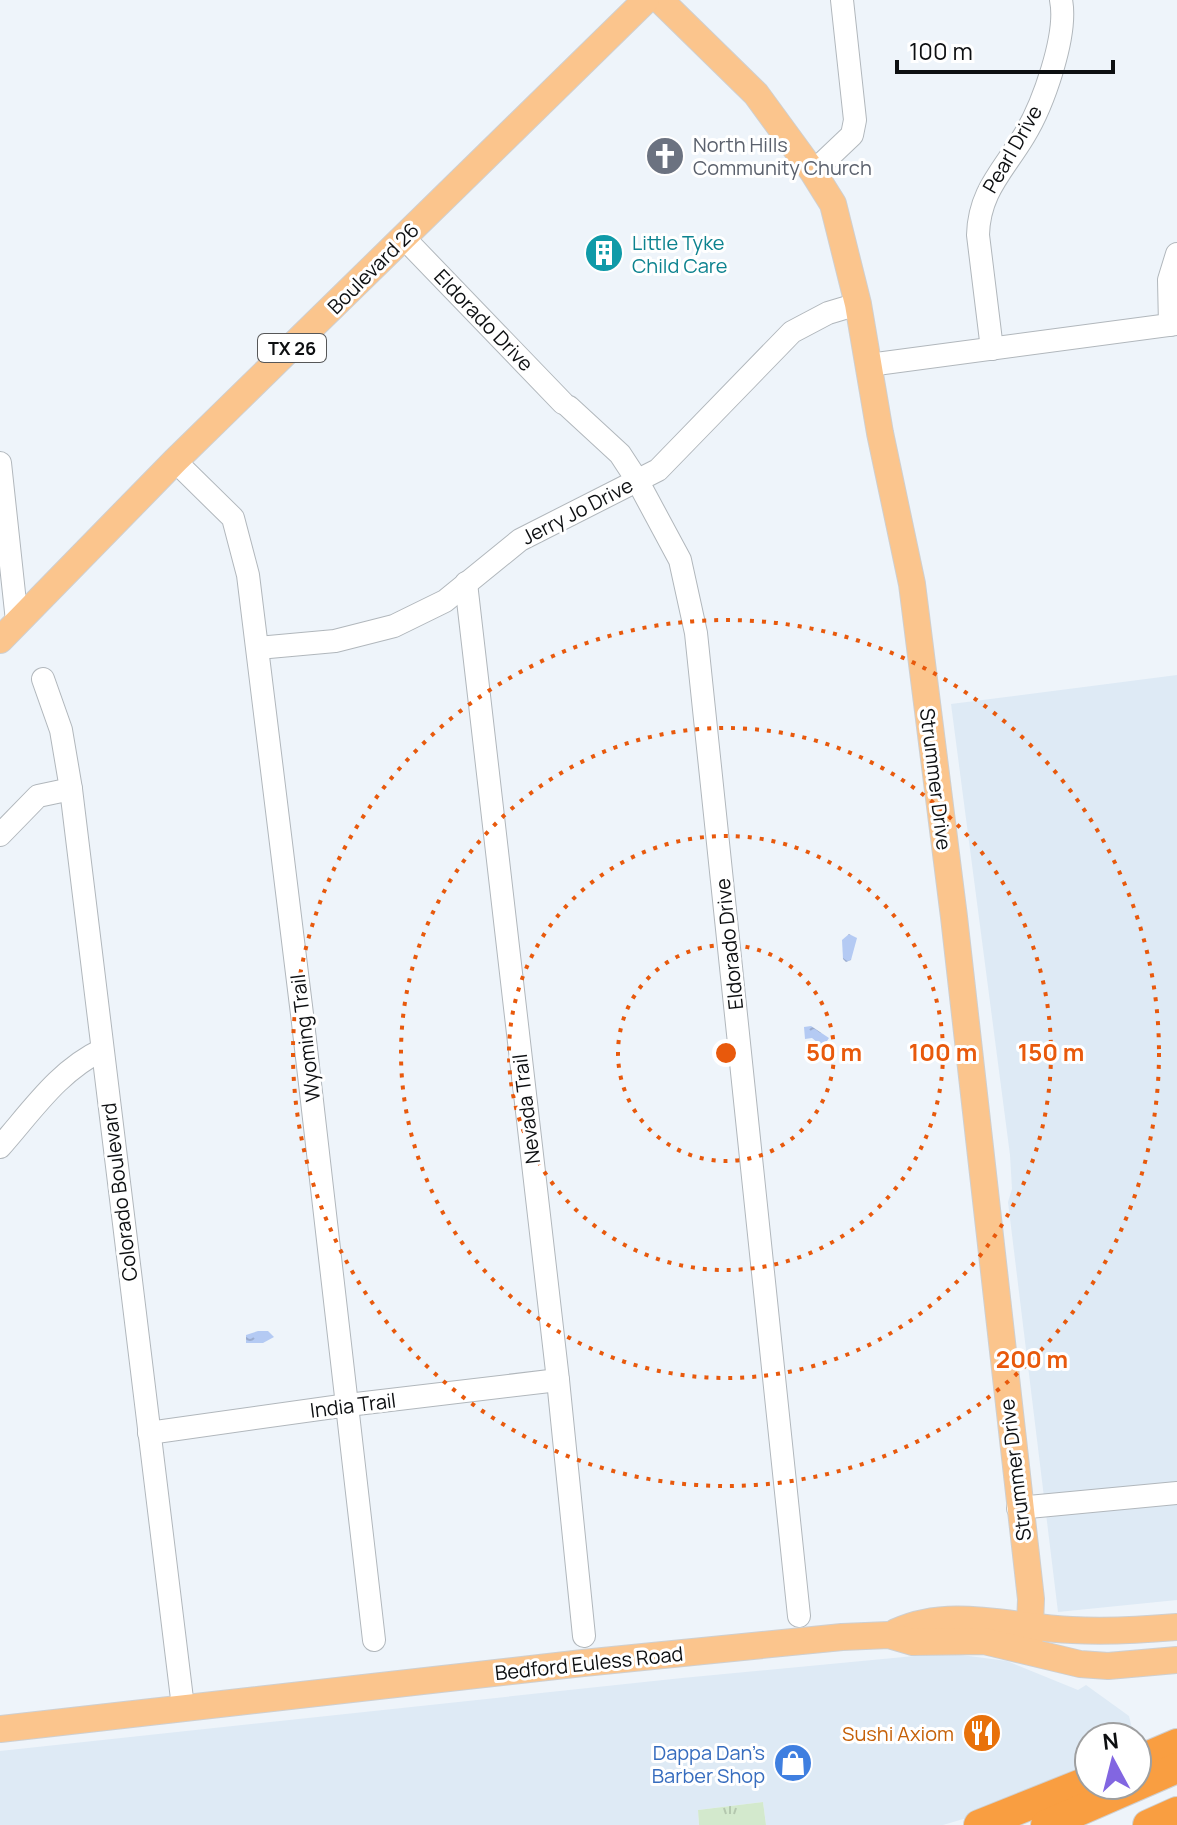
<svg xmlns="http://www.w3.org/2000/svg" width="1177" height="1825" viewBox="0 0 1177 1825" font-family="Manrope,sans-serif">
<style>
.built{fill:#deeaf5}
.grass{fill:url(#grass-tufts)}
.water{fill:url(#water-ripples)}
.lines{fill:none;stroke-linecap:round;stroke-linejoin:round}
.minor-casing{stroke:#b1b7bc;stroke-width:24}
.major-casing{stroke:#cfcfcf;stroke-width:28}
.highway-casing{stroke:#cfcfcf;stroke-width:32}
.minor{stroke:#fff;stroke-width:22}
.major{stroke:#fbc58d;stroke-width:26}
.highway{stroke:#f99e41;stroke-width:30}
.ring{fill:none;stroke:#e8590c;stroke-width:4;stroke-dasharray:4 8}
.labels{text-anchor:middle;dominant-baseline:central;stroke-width:6;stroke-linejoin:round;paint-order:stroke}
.shield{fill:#fff;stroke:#565758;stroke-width:2}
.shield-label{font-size:18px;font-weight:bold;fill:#0d0f11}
.worship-label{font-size:20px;fill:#5b616d;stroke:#fff;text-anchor:start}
.street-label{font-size:20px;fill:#0d0f11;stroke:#fff}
.culture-label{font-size:20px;fill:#0d838f;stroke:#fff;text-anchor:start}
.food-label{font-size:20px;fill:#c56008;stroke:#fff;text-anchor:end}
.shop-label{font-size:20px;fill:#366cbe;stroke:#fff;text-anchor:end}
.centre{fill:#e8590c;stroke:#fff;stroke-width:4}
.ring-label{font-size:24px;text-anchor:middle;font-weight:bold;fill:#e8590c;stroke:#fff;stroke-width:6;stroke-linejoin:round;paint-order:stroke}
</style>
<defs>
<pattern id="grass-tufts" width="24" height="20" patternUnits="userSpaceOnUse" patternTransform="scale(2)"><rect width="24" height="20" fill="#d3e9cd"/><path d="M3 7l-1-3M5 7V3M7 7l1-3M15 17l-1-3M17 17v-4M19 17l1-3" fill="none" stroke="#b4c7af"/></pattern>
<pattern id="water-ripples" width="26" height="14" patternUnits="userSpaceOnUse" patternTransform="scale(2)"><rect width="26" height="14" fill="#b4caf3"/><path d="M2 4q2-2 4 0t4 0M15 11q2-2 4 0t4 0" fill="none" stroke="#9aaccf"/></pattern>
</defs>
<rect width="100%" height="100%" fill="#eef4fa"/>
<g class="built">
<path d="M1177,675V1600L1058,1612L1008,1202L1012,1189L1010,1155L951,704Z"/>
<path d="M946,1653L1007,1661L1078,1690L1086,1685L1129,1716L1134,1737H1089V1766L970,1817L943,1825H766L763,1802L698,1810L699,1825H0V1751L682,1678Z"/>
</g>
<path class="grass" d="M763,1802L766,1825H699L698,1810Z"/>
<g class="water">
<path d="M849,934L857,938L851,960L846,962L843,959L842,940Z"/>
<path d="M811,1026L829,1038L823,1047L812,1038L805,1039L804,1027Z"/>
<path d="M258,1331H268L274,1337L263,1343H246V1335Z"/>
</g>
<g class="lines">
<g class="minor-casing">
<g id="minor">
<path d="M813,172L852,135L855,120L842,0"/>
<path d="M404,238L563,403"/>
<path d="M1170,325L1169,280L1177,254"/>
<path d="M992,349L978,235C979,192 1003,171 1024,136C1043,105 1068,35 1061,0"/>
<path d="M869,365L1177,324"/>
<path d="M569,407L620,454L637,480L680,560L696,633L799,1616"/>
<path d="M175,461L233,518L248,575L302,1014L374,1640"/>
<path d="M0,463L17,621"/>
<path d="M466,583L558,1380L584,1636"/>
<path d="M258,648L335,641L394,626L445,601L520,540L658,470L792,332L828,313L858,304"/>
<path d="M43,679L61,730L71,789L183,1707"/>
<path d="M0,835L38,796L71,789"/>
<path d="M0,1147C31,1112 59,1070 102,1050"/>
<path d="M149,1433L348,1405L558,1380"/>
<path d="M1018,1508L1177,1493"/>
</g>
</g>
<g class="major-casing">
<g id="major">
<path d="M660,0L756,94L813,172L833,204L858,304L880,433L912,584L954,917L1031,1599L1029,1651"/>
<path d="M0,640L175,461L646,0"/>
<path d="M896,1632C951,1606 1014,1628 1072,1630C1108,1632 1142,1630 1177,1627"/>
<path d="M0,1729L583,1663L842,1637L889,1635L913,1642L984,1641L1080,1664L1108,1666L1177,1660"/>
</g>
</g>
<g class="highway-casing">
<g id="highway">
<path d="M1137,1761L1177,1744"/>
<path d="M979,1825L1089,1781"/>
<path d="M1046,1825L1177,1768"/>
<path d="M1148,1825L1177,1812"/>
</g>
</g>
<use href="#minor" class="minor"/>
<use href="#major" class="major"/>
<use href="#highway" class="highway"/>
</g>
<g class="ring">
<circle cx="726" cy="1053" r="108"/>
<circle cx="726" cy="1053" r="217"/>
<circle cx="726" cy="1053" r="325"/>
<circle cx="726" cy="1053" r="433"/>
</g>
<defs>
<g id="church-disc" transform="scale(2)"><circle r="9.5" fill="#6b7280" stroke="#fff"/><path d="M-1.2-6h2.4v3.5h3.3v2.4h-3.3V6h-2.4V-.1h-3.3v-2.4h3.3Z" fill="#fff"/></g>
<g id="building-disc" transform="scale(2)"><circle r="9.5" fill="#0f9aa8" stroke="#fff"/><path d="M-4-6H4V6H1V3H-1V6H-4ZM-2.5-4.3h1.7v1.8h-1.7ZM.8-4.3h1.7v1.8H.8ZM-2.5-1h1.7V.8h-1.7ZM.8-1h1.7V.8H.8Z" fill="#fff"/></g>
<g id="restaurant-disc" transform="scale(2)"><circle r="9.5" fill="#e8710a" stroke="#fff"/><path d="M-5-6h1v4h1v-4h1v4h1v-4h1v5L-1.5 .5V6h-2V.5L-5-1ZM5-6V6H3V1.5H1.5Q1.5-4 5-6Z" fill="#fff"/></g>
<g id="shop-disc" transform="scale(2)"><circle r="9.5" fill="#3f7fe0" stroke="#fff"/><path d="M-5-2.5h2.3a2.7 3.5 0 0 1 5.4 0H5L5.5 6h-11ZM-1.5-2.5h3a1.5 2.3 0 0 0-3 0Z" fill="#fff"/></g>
</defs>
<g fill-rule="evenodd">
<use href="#church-disc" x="665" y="156"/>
<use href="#building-disc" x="604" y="253"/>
<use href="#restaurant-disc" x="982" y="1733"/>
<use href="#shop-disc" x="793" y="1763"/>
</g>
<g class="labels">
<rect class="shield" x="258" y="334" width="68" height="28" rx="6"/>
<g class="shield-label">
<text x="292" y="348">TX 26</text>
</g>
<g class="worship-label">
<text x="693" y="144">North Hills<tspan x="693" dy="23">Community Church</tspan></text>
</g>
<g class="street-label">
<text transform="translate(1012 149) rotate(-60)">Pearl Drive</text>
<text transform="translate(373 268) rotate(-45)">Boulevard 26</text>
<text transform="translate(484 320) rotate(46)">Eldorado Drive</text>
<text transform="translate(577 511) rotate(-27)">Jerry Jo Drive</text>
<text transform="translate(936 779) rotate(83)">Strummer Drive</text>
<text transform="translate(729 944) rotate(-96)">Eldorado Drive</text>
<text transform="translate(305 1038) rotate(-97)">Wyoming Trail</text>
<text transform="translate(526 1109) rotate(-97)">Nevada Trail</text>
<text transform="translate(119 1192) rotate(-97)">Colorado Boulevard</text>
<text transform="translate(353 1405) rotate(-7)">India Trail</text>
<text transform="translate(1015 1470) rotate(-97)">Strummer Drive</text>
<text transform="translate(589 1663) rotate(-6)">Bedford Euless Road</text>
</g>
<g class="culture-label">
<text x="632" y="242">Little Tyke<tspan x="632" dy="23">Child Care</tspan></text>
</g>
<g class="food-label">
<text x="954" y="1733">Sushi Axiom</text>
</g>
<g class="shop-label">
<text x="765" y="1752">Dappa Dan’s<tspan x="765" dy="23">Barber Shop</tspan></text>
</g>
</g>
<circle cx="726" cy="1053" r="12" class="centre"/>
<g class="ring-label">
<text x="834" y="1061">50 m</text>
<text x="943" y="1061">100 m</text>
<text x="1051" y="1061">150 m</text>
<text x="1032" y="1368">200 m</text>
</g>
<g transform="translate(1113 1761) rotate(353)"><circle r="38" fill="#ffffff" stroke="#9e9fa0" stroke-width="2"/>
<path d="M0-6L14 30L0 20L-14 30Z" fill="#8266e1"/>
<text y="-12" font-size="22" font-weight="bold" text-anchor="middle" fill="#0d0f11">N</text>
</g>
<path d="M897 60v12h216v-12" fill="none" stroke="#0d0f11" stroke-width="4"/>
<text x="909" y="60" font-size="24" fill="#0d0f11" stroke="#ffffff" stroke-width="6" paint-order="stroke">100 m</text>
</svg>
